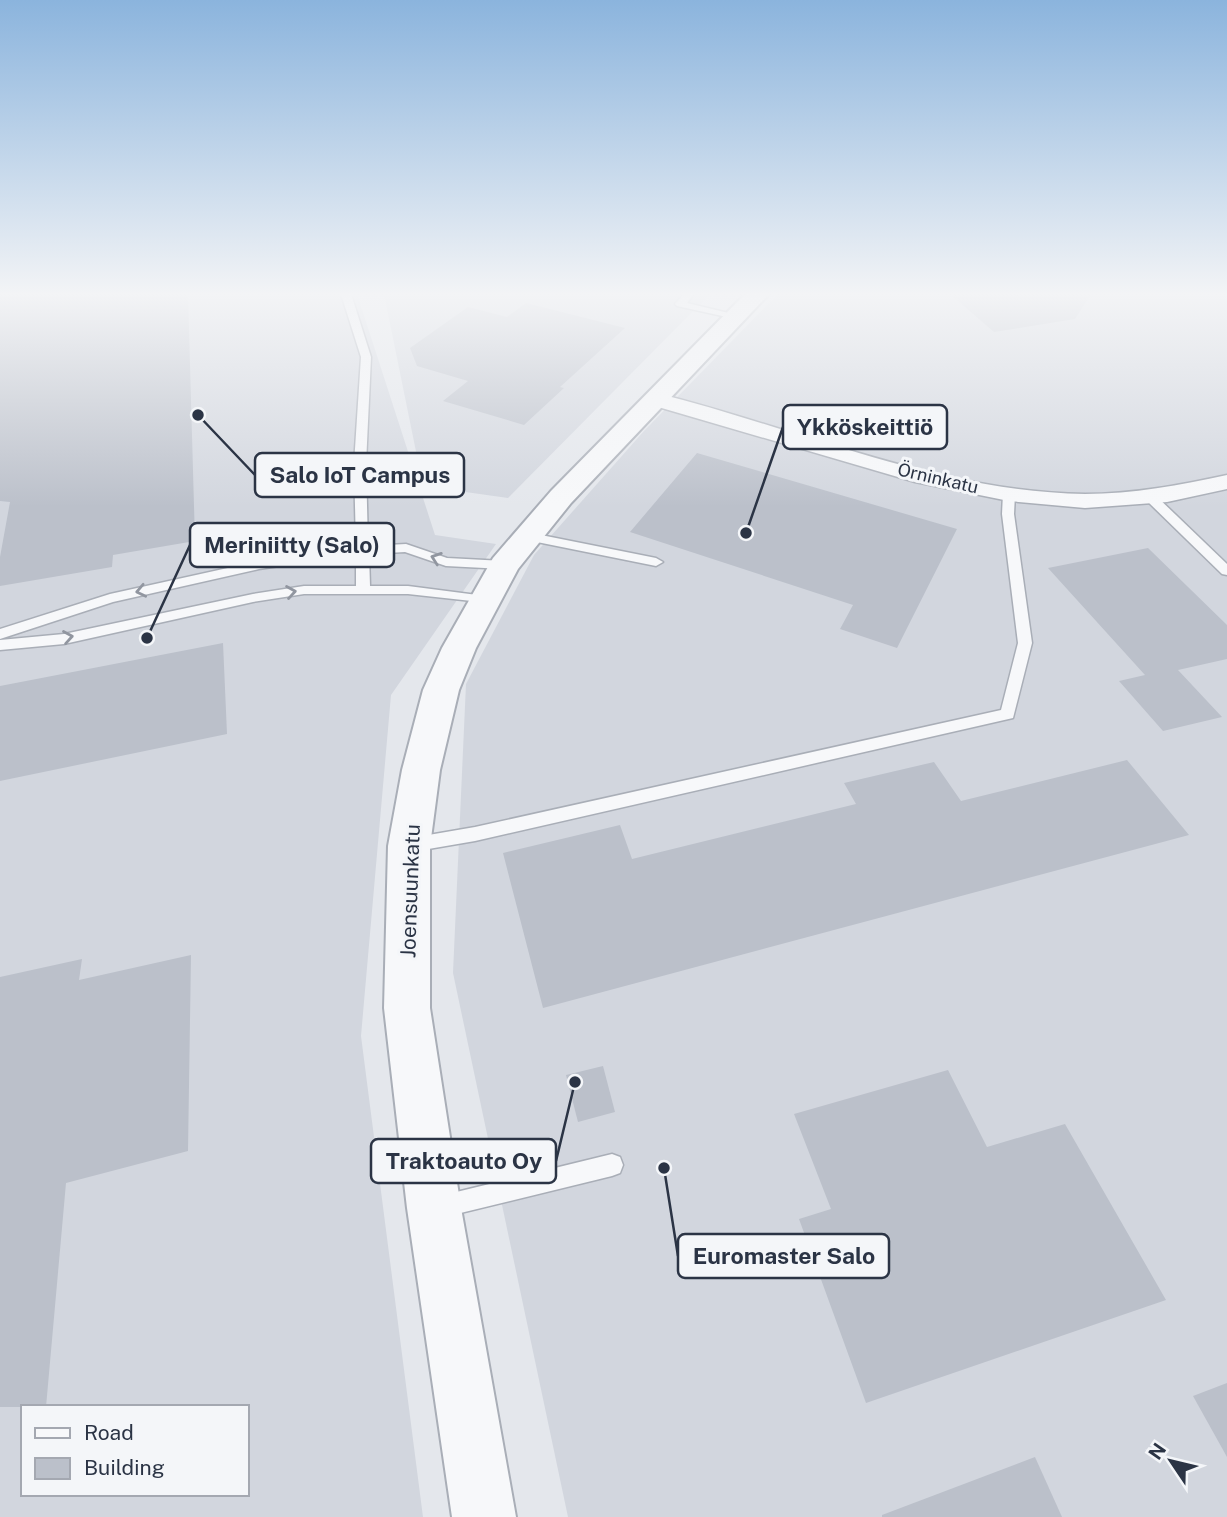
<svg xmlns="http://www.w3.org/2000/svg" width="1227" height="1517" viewBox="0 0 1227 1517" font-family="'Public Sans',sans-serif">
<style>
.built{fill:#d2d6de;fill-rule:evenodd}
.building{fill:#bbc0ca}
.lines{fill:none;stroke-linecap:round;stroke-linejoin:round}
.service-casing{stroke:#a9aeb7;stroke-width:3}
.minor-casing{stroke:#a9aeb7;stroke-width:3}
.tertiary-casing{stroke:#a9aeb7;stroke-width:4}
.service{fill:#f7f8fa;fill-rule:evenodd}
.minor{fill:#f7f8fa;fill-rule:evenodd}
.tertiary{fill:#f7f8fa;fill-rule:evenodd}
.oneway{stroke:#9196a0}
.labels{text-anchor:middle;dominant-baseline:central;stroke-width:6;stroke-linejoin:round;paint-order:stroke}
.far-street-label{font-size:18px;fill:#2b3445;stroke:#f4f6f9}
.street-label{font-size:21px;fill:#2b3445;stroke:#f4f6f9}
.leader{fill:none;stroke:#2b3445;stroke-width:2.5}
.callout-dot{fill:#2b3445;stroke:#f4f6f9;stroke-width:2.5}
.callout{fill:#f4f6f9;stroke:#2b3445;stroke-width:2.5}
.callout-label{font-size:23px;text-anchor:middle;font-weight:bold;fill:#2b3445}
</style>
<rect width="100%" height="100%" fill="#e4e7ec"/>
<g class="built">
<path d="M0,294H357L435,535L496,544L391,695L361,1036L423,1517H0ZM23,1407H247V1494H23Z"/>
<path d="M384,294H710L508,498L423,486Z"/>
<path d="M778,294H1227V1517H568L453,973L466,684L534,555L644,431Z"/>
</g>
<g class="building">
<path d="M0,294H188L195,541L113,555L112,567L0,586V557L10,502L0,501Z"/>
<path d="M950,294H1091L1075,319L994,332Z"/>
<path d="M526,303L625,328L560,387L564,388L524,425L443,401L468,381L417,366L410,348L468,307L507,317Z"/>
<path d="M697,453L957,529L897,648L840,629L853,605L630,532Z"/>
<path d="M1148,548L1227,625V659L1178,670L1222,717L1163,731L1119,681L1145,675L1048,568Z"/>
<path d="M223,643L227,734L0,781V686Z"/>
<path d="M1127,760L1189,835L543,1008L503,853L620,825L632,859L856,804L844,783L934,762L961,801Z"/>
<path d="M191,955L188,1151L66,1183L46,1407H0V977L82,959L79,980Z"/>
<path d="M603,1066L615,1112L578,1122L566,1075Z"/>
<path d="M948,1070L987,1147L1065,1124L1166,1300L866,1403L799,1219L831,1209L794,1114Z"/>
<path d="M1227,1383V1457L1193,1396Z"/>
<path d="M1035,1457L1062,1517H882V1515Z"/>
</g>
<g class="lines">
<g class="service-casing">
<g id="service">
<path d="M341,294H351L371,357L366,464L368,546L406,544L447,558L504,561L511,565L504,569L446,566L405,552L369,554L370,586H408L485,596L490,597L492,600L490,603L408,594H304L253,602L64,644L0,650V640L64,634L253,594L304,586H356V555L259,569L113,602L0,639V629L110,594L259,561L356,547L354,464L361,357Z"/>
<path d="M684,294H694L687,303L741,316L736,319L677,306L675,304Z"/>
<path d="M1009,490L1015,494L1014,514L1032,643L1013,718L475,841L411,852L405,850L403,845L405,840L411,838L475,827L1001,710L1018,643L1002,514L1003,494Z"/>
<path d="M1149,492L1153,493L1227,564V575L1222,574L1145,499L1143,496Z"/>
<path d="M526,532L656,558L663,562L656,566L522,539V533Z"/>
<path d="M612,1154L620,1157L623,1165L620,1173L612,1176L440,1218L432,1215L429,1207L432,1199L440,1196Z"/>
</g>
</g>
<g class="minor-casing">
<path id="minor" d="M656,393C797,428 938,492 1085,494C1133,494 1180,485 1227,475V489L1167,502L1085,508L1009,501L915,482L648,404L645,399L648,394Z"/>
</g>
<g class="tertiary-casing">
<path id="tertiary" d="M745,294H769L571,503L518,569L476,648L459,690L440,770L430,846V1008L461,1208L516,1517H452L407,1208L384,1008L388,846L402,770L423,690L442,648L493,558L551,491Z"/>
</g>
<use href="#service" class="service"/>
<use href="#minor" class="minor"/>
<use href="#tertiary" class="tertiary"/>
</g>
<defs><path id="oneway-chevron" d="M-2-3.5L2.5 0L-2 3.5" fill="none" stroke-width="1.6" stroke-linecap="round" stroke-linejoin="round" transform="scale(1.75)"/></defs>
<g class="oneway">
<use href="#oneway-chevron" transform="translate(436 558) rotate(-161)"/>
<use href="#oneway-chevron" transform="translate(141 591) rotate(168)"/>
<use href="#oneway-chevron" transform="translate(291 592) rotate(-9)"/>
<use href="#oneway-chevron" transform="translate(68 637) rotate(-10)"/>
</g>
<linearGradient id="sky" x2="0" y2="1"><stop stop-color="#8bb4dd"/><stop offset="0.58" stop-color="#f3f4f6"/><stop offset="1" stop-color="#f3f4f6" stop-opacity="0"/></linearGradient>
<rect width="1227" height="507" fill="url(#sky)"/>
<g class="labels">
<g class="far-street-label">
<text transform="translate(938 478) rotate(13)">Örninkatu</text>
</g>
<g class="street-label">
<text transform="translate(410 891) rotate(-88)">Joensuunkatu</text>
</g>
</g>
<path class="leader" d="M746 533L783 427M198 415L255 475M147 638L190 545M575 1082L556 1161M664 1168L678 1256"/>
<g class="callout-dot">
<circle cx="746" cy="533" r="7"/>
<circle cx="198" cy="415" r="7"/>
<circle cx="147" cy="638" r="7"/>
<circle cx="575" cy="1082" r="7"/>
<circle cx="664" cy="1168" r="7"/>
</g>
<g class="callout">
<rect x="783" y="405" width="164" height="44" rx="7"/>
<rect x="255" y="453" width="209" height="44" rx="7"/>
<rect x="190" y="523" width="204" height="44" rx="7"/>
<rect x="371" y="1139" width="185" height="44" rx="7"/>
<rect x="678" y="1234" width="211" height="44" rx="7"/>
</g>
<g class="callout-label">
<text x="865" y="435">Ykköskeittiö</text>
<text x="360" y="483">Salo IoT Campus</text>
<text x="292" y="553">Meriniitty (Salo)</text>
<text x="464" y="1169">Traktoauto Oy</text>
<text x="784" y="1264">Euromaster Salo</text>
</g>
<rect x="21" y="1405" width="228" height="91" fill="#f4f6f9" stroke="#a4a8b1" stroke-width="2"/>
<rect x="35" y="1428" width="35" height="10" fill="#f7f8fa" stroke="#a4a8b1" stroke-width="2"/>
<text x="84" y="1440" font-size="21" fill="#2b3445">Road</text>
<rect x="35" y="1458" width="35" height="21" fill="#bbc0ca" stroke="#a4a8b1" stroke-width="2"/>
<text x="84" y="1475" font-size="21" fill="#2b3445">Building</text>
<g transform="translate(1171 1461) rotate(305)" stroke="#f4f6f9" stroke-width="5" paint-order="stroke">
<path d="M0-5L12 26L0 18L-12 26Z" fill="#2b3445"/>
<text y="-10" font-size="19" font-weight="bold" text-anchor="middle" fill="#2b3445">N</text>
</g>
</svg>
